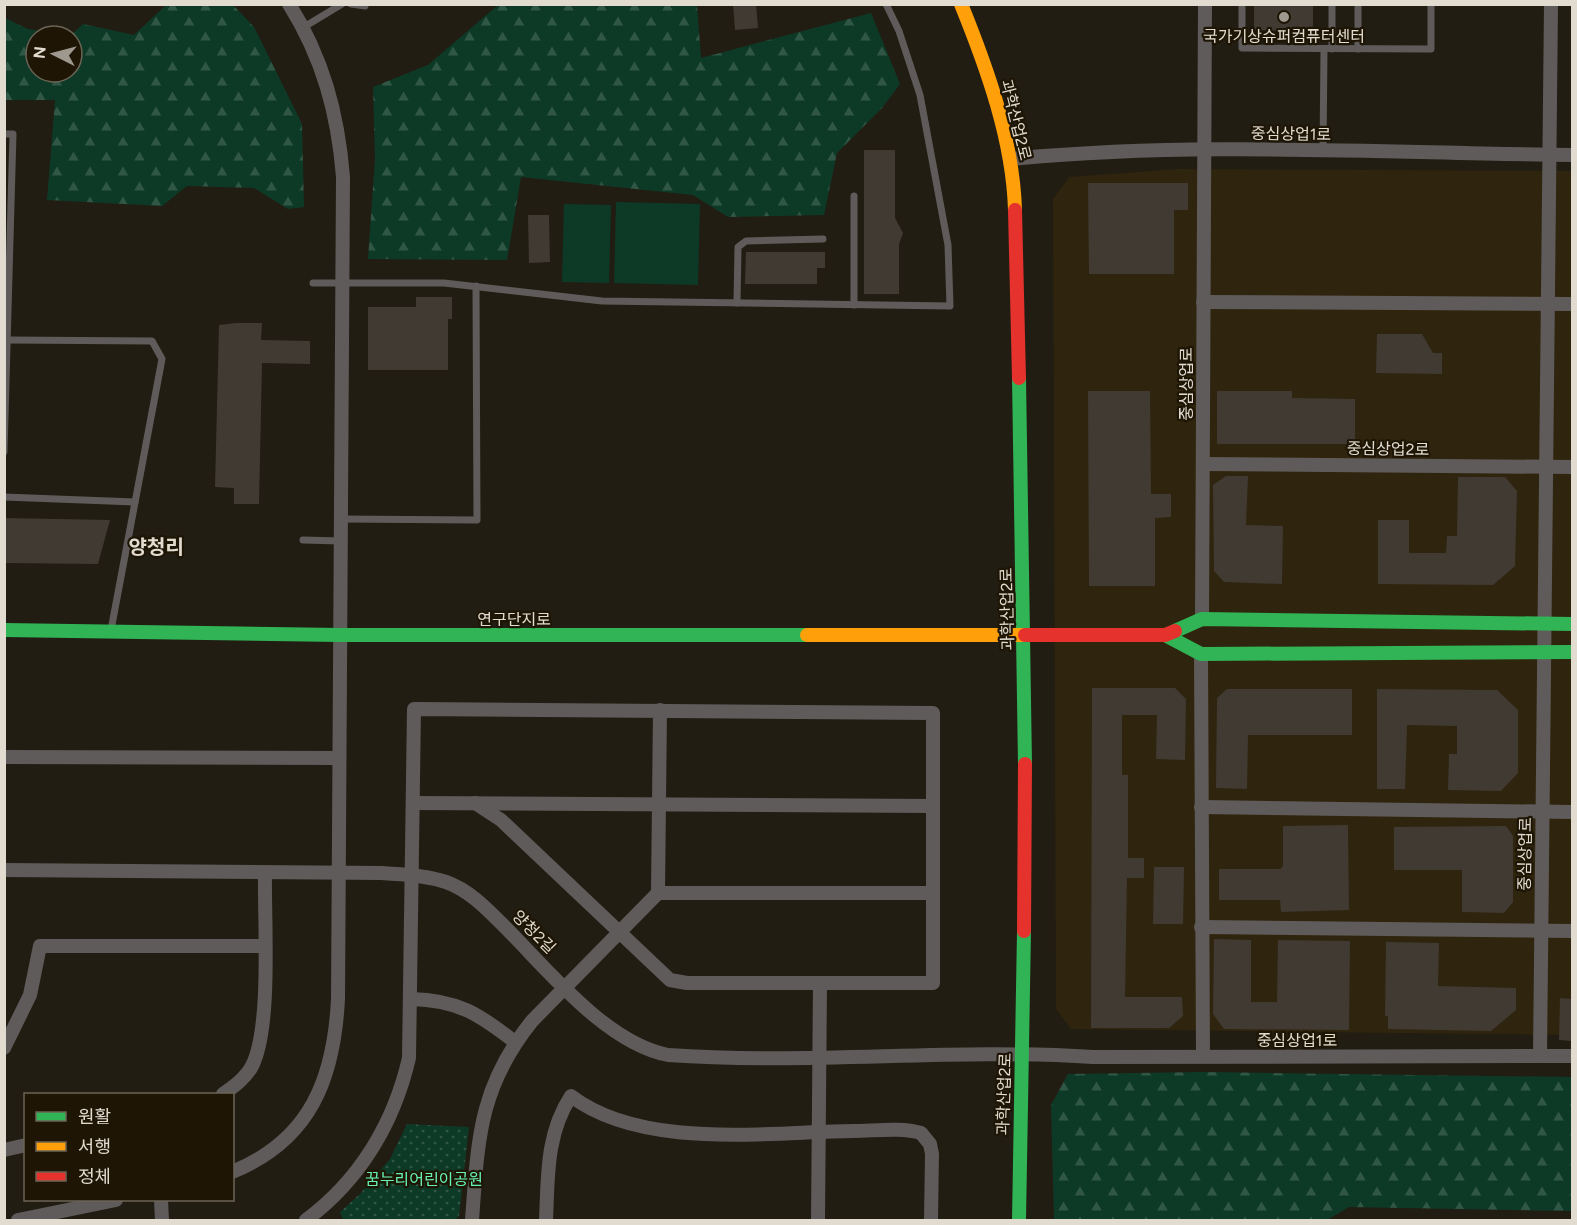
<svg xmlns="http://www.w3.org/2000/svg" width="1577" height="1225" viewBox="0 0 1577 1225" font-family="Figtree,'Noto Sans KR',sans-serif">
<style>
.built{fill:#2f240d}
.green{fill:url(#green-dots)}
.forest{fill:url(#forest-firs);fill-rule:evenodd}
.pitch{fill:#0d3a27}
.building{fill:#403a33}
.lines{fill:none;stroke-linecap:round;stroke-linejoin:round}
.lane{stroke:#5f5b5a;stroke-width:7}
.street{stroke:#5f5b5a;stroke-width:14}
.fast{stroke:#30b455;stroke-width:14}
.slow{stroke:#ff9f0a;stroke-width:14}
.jam{stroke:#e5322d;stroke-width:14}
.poi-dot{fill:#9e988e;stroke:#1e1505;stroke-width:2}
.labels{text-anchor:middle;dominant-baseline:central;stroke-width:4.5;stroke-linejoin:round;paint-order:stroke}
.poi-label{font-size:16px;fill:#e1dbd0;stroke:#1e1505}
.street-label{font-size:16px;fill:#e1dbd0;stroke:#1e1505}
.park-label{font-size:16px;fill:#66f2b5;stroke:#1e1505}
.quarter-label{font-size:20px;font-weight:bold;fill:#e1dbd0;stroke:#1e1505}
</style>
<defs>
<pattern id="green-dots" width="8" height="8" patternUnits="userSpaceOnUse" patternTransform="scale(1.5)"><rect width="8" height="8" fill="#0d3a27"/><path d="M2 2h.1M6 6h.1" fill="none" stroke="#305645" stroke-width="1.8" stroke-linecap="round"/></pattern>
<pattern id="forest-firs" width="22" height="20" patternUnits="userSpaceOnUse" patternTransform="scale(1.5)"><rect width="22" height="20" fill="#0d3a27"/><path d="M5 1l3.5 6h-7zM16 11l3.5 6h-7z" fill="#305645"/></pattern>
</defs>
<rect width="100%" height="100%" fill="#211d13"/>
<path class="built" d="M1178,169L1572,171V1035L1071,1029L1056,1009L1053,199L1069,177Z"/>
<path class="green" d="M407,1124L469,1127L459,1216L455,1220H343L340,1212L360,1194L390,1159Z"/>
<g class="forest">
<path d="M166,5H233L254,27L302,124L304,207L288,209L254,188L187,186L162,206L47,200L55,100H5V18L28,29L70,36L83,24L134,35ZM36,36H72V72H36Z"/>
<path d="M498,5H697L701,58L871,13L900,84L882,108L837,153L824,215L728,217L693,195L521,177L507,260L368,259L375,159L373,87L428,65Z"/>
<path d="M1204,1072L1572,1077V1211L1349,1207L1327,1220H1054L1051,1105L1068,1074Z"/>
</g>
<g class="pitch">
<path d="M616,202L700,204L698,285L614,283Z"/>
<path d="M564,204L611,205L609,283L562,282Z"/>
</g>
<g class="building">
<path d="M733,4H756L758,28L735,30Z"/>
<path d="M1254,4H1313V32L1254,30Z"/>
<path d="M864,150H895V218L903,233L899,244V294H864Z"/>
<path d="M1088,183H1188V210H1174V274H1089Z"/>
<path d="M528,215H549L550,262L529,263Z"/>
<path d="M746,252H825V268H817V284H745Z"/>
<path d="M416,297H452V319H448V370H368V307H416Z"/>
<path d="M236,323H262L261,340L310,341V364L262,363L259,504H234V488L215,487L219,325Z"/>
<path d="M1377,334H1422L1433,353H1442V374L1376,373Z"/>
<path d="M1088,391H1150L1151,494H1171V517L1155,518V586H1089Z"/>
<path d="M1217,391H1292V398L1355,399V444H1217Z"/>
<path d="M1226,476H1248L1246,525L1283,526L1282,584L1224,582L1214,571L1213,485Z"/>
<path d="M1458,477H1505L1517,491L1515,566L1493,585L1378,584V520H1409V553H1446L1447,536H1457Z"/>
<path d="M4,518L110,520L98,564L4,563Z"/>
<path d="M1092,688H1175L1186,699L1185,760L1156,759L1157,715H1122V775H1128V858H1144V878H1127L1125,997H1182L1183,1016L1169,1028H1091Z"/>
<path d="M1227,689H1352V735H1248L1247,789L1216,788L1217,698Z"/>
<path d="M1377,689L1497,690L1518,710V773L1501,791L1448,790L1449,754H1457V726L1407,725L1405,789H1377Z"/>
<path d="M1348,825L1349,910L1281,912L1280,900H1219V869H1280L1283,866V826Z"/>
<path d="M1506,826L1513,836V902L1504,913L1462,912V870H1394V827Z"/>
<path d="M1154,867H1184L1183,924H1153Z"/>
<path d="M1214,939L1251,940V1002H1277L1278,940L1350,941L1349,1030L1224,1029L1213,1014Z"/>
<path d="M1386,942L1439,943L1438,986L1516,988V1010L1491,1031L1388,1029V1016H1385Z"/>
<path d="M1560,998L1572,999V1041L1559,1040Z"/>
</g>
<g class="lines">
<g class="lane">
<path d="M351,4L365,6"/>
<path d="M1242,4V48L1431,49V4"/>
<path d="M304,27L342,4"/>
<path d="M1332,49V4"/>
<path d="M1358,49V4"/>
<path d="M4,134H13L4,452"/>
<path d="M1323,151L1324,50"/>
<path d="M854,196V305"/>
<path d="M313,283H444L602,301L950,306L948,245L920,95L899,31L886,4"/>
<path d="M737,303L738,247L746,241L823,239"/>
<path d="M9,340L152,341L162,359L111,630"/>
<path d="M4,497L135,502"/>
<path d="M340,519L477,520L476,286"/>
<path d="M303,540L340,541"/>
</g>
<g class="street">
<path d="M1010,159C1197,141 1385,153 1572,155"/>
<path d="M1203,302L1572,304"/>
<path d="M1203,464L1572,467"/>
<path d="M1202,619L1205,4"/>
<path d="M1201,654L1203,1056"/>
<path d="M660,710L658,893H933"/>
<path d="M4,757L339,758"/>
<path d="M413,803L933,806"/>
<path d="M1201,807L1572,812"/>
<path d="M4,870L382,873C404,875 425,875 446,882C469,890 487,909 504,926C548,970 606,1043 668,1055C809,1065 951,1048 1093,1057L1572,1056"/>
<path d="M1201,927L1572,931"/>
<path d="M411,999C458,1000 479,1014 515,1042"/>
<path d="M4,1048L30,995L40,946H264"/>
<path d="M1540,1056L1551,4"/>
<path d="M223,1094C233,1087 246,1078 252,1066C272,1027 264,919 265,873"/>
<path d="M4,1150L26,1145"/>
<path d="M232,1172C311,1140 334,1078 338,999L343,177C338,114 323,58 289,4"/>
<path d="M161,1200L162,1220"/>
<path d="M18,1220L116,1200"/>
<path d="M306,1220C360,1180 394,1123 409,1058L414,709L933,713V983H687L670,980L501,820L475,803"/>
<path d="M472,1220C478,1139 479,1087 532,1021L658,893"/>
<path d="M546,1220C548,1177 546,1134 571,1096C642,1150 766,1132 853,1131C874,1131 901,1127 921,1133L930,1144L932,1154L931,1220"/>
<path d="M818,1220L820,983"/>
</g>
<g class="fast">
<path d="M1019,378L1025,764"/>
<path d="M4,630L339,635H807"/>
<path d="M1175,631L1202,619L1572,624"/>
<path d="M1165,635L1201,654L1572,652"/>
<path d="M1019,1220L1024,931"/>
</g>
<g class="slow">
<path d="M961,4C987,68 1013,140 1015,210"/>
<path d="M807,635H1025"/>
</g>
<g class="jam">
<path d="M1015,210L1019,378"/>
<path d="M1025,635H1165L1175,631"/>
<path d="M1024,931L1025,764"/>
</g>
</g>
<circle class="poi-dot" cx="1284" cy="17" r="6"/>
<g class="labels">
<g class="poi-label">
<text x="1284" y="36">국가기상슈퍼컴퓨터센터</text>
</g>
<g class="street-label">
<text transform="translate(1016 120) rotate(76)">과학산업2로</text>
<text transform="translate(1291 134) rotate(1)">중심상업1로</text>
<text transform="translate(1186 384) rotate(-90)">중심상업로</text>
<text transform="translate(1388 449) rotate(1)">중심상업2로</text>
<text transform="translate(1007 609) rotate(-91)">과학산업2로</text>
<text x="514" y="619">연구단지로</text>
<text transform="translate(1525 854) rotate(-89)">중심상업로</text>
<text transform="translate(534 932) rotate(45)">양청2길</text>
<text x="1297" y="1040">중심상업1로</text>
<text transform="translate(1004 1094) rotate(-88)">과학산업2로</text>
</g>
<g class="park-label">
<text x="424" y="1179">꿈누리어린이공원</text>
</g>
<g class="quarter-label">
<text x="156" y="547">양청리</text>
</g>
</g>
<rect width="1577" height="1225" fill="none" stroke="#e1dbd0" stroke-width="12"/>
<rect x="24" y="1093" width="210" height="108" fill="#1e1505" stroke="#6c6456" stroke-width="1.5"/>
<rect x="36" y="1112" width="30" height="9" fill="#30b455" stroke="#6c6456" stroke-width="1.5"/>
<text x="78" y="1123" font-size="18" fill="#e1dbd0">원활</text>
<rect x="36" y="1142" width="30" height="9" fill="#ff9f0a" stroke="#6c6456" stroke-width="1.5"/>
<text x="78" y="1153" font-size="18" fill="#e1dbd0">서행</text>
<rect x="36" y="1172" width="30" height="9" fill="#e5322d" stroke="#6c6456" stroke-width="1.5"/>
<text x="78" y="1183" font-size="18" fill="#e1dbd0">정체</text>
<g transform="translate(54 54) rotate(276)"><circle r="28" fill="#1e1505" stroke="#6c6456" stroke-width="1.5"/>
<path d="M0-4.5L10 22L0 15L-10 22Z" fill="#9e988e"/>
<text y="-9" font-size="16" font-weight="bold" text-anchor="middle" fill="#e1dbd0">N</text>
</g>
</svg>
